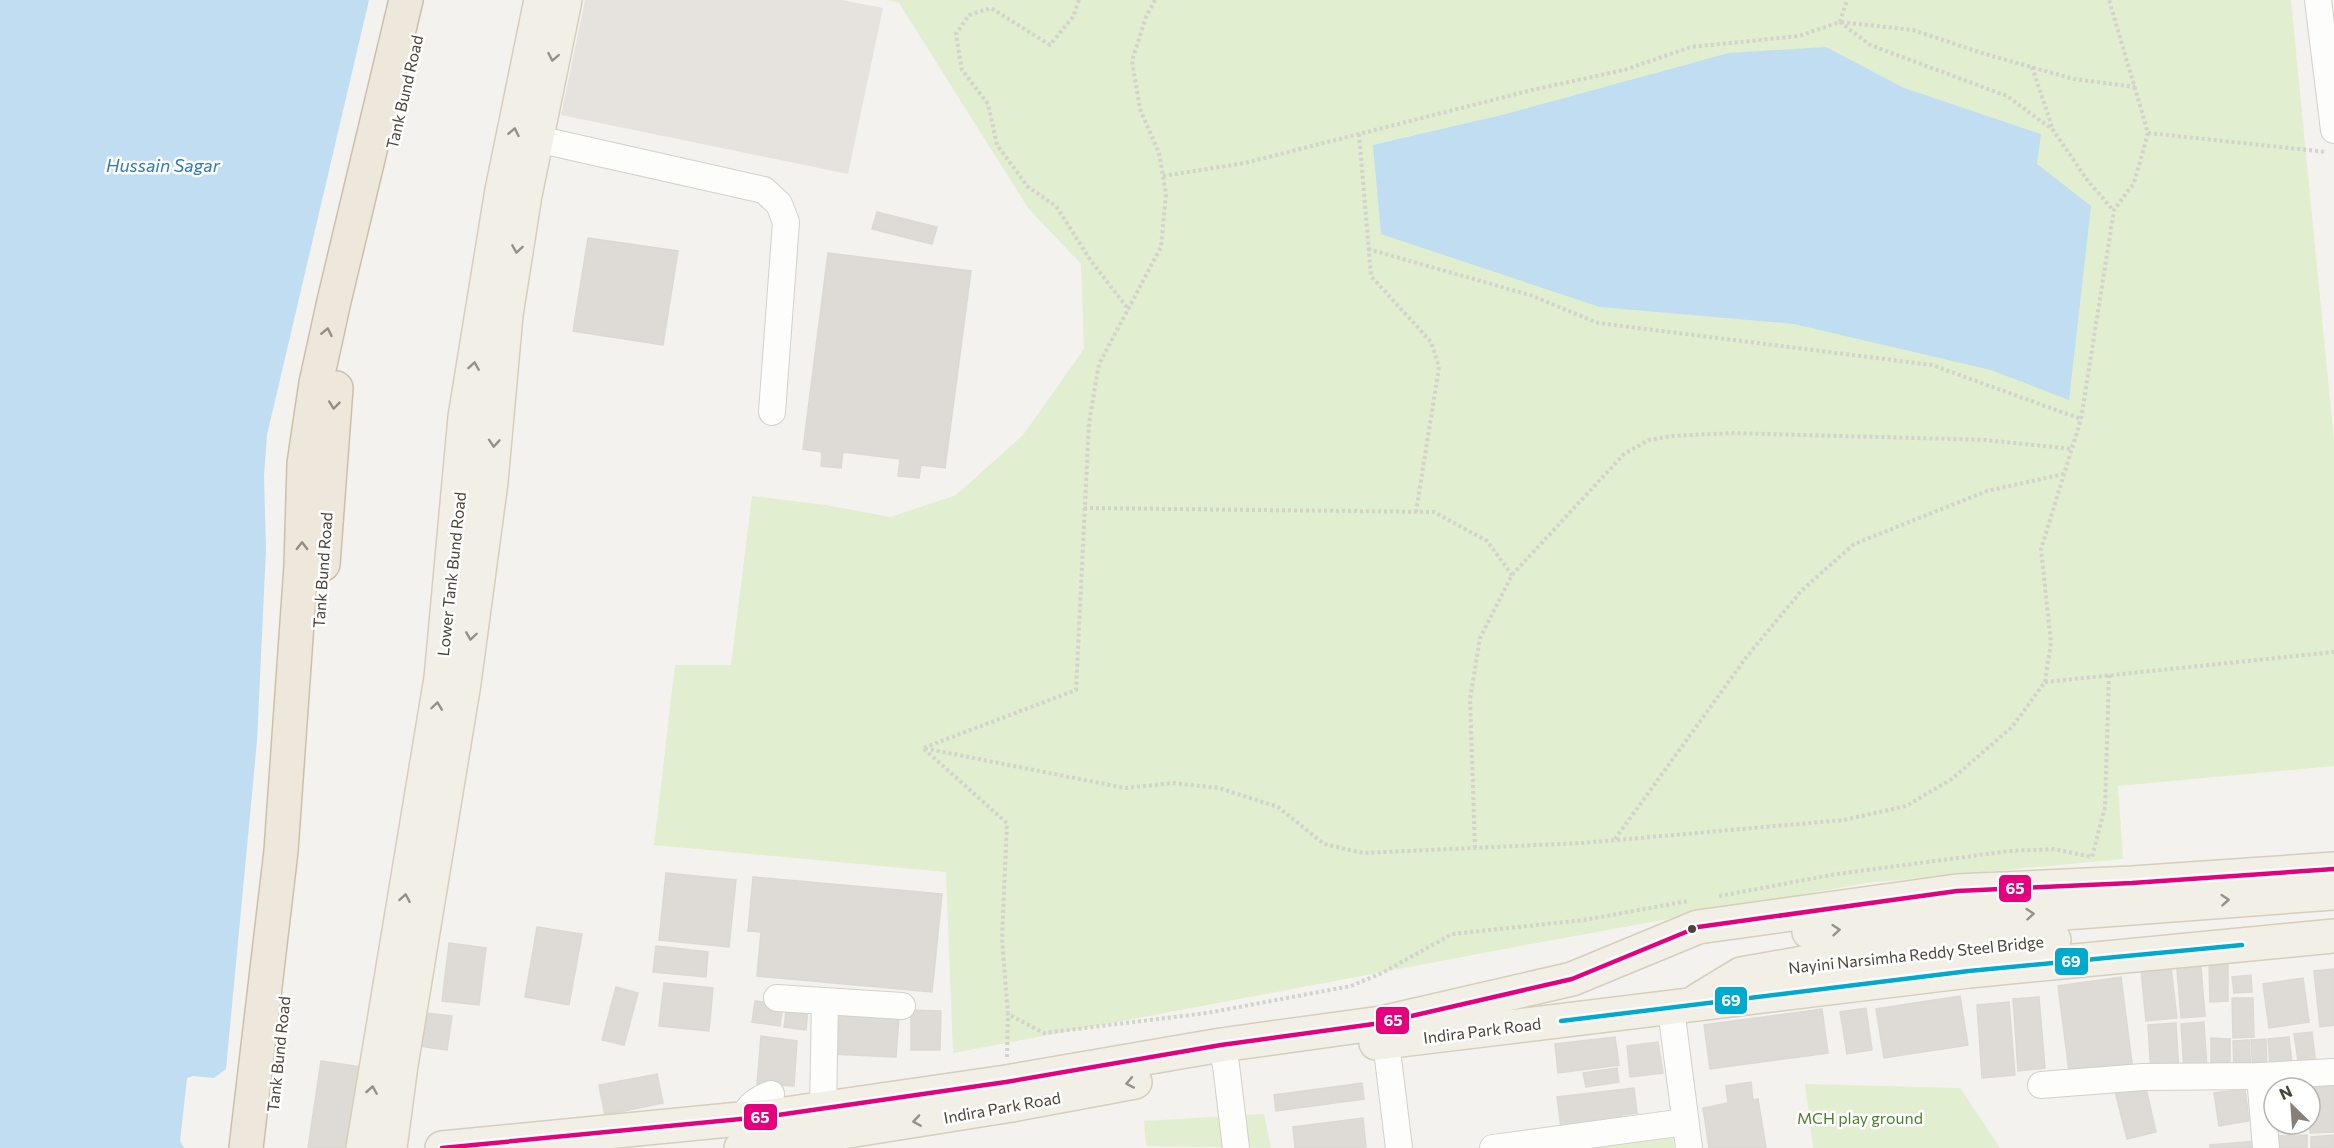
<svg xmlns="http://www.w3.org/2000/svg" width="2334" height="1148" viewBox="0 0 2334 1148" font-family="Commissioner,sans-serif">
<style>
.green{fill:#e1eecf}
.parking{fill:#e6e3df}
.water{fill:#c0ddf1}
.building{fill:#dedbd6;stroke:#dcd9d4;stroke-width:1.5}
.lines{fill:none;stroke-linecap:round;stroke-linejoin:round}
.minor-casing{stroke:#d2d0cb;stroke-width:28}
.major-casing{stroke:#d6cebb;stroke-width:36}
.highway-casing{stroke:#ccbfa9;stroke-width:36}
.path{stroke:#d3d2cc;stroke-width:4;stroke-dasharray:3 3;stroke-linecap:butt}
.minor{stroke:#fdfdfc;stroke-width:26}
.major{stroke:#f2efe6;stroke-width:33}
.highway{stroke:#ede8db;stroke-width:33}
.bus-1-casing{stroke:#fff;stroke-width:9}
.bus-2-casing{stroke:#fff;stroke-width:9}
.bus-1{stroke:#00a9ce;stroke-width:4.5}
.bus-2{stroke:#e5007d;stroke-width:4.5}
.oneway{stroke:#969187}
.oneway2{stroke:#948e82}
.bus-dot{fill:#4b4439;stroke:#fff;stroke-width:2}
.labels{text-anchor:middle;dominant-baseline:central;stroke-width:5;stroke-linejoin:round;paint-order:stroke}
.street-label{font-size:16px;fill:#4b4439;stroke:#fff}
.park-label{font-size:16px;fill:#4a7f2a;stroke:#fff}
.water-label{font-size:18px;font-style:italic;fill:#2e7ab2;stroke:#fff}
.line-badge{stroke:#fff;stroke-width:2}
.badge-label{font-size:16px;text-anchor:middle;font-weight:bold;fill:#fff}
</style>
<rect width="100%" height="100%" fill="#f4f2ee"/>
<g class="green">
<path d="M887,0H2291L2334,441V766L2118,786L2123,859L1866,883L1515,947L953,1053L946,872L654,845L675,665H731L752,496L826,505L890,517L956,495L1023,435L1084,349L1081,264L1028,208L899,3Z"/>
<path d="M1805,1084L1960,1088L2000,1148H1813Z"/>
<path d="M1264,1114L1271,1148L1146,1146L1144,1121Z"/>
<path d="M1673,1136L1674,1148H1579Z"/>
</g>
<path class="parking" d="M585,0H842L883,8L848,174L561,115Z"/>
<g class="water">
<path d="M0,0H369L267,435L264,476L266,549L257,741L226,1069L214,1078L193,1076L187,1078L180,1141L184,1148H0Z"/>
<path d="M1826,47L1904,88L2041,134L2037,164L2091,206L2069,400L1991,370L1794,324L1600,307L1381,234L1373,145L1502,115L1729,53Z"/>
</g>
<g class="building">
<path d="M877,212L937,227L932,244L872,229Z"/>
<path d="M588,238L678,251L663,345L573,331Z"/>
<path d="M828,253L971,271L945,468L921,465L919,478L898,476L900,459L843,452L841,468L821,466L822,452L803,449Z"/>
<path d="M666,873L736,880L729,947L659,940Z"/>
<path d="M753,877L942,894L932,992L757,976L761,932L748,931Z"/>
<path d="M537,927L582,934L569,1005L525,997Z"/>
<path d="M449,943L486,948L479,1005L442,1001Z"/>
<path d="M656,946L708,952L706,977L653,972Z"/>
<path d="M2228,963V1001L2210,1002L2209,964Z"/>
<path d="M2171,967L2177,1018L2146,1021L2141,970Z"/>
<path d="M2201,967L2205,1016L2181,1018L2177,969Z"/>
<path d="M2334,969V1025L2320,1027L2314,971Z"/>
<path d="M2251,975L2252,992L2234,993L2232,977Z"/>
<path d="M2121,977L2133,1071L2070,1079L2058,986Z"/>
<path d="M2303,978L2309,1022L2269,1028L2263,984Z"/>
<path d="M664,983L713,988L709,1031L659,1026Z"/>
<path d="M616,987L638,993L624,1045L602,1040Z"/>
<path d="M1960,996L1968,1045L1884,1058L1876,1009Z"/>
<path d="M2039,997L2045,1068L2018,1071L2013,999Z"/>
<path d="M2232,998H2253L2254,1037L2233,1038Z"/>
<path d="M755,1001L783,1004L780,1026L752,1022Z"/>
<path d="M2009,1002L2015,1075L1982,1078L1977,1005Z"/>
<path d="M787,1003L808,1006L806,1030L784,1027Z"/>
<path d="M1866,1008L1872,1050L1847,1054L1840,1012Z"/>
<path d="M1822,1009L1828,1053L1710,1069L1704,1025Z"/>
<path d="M911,1010L941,1011L940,1050H911Z"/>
<path d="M416,1012L452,1016L447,1050L412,1045Z"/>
<path d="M829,1013L899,1017L896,1057L830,1054Z"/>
<path d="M2204,1022L2207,1070L2184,1072L2181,1024Z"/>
<path d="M2176,1023L2179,1074L2151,1076L2148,1025Z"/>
<path d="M2312,1032L2316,1065L2299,1067L2294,1034Z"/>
<path d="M761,1036L797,1041L794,1086L757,1084Z"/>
<path d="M1615,1037L1619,1065L1558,1073L1555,1044Z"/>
<path d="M2289,1037L2292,1063L2270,1065L2268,1039Z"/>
<path d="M2211,1038L2230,1039V1074H2211Z"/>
<path d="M2266,1039L2267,1072L2253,1073L2251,1040Z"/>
<path d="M2249,1040L2251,1071L2234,1072L2233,1041Z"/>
<path d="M1658,1042L1663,1073L1630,1077L1627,1046Z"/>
<path d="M321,1061L361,1067L349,1148H308Z"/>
<path d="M1617,1068L1619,1082L1586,1087L1583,1073Z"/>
<path d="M657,1074L663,1103L605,1115L599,1085Z"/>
<path d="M2144,1080L2156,1132L2127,1139L2114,1087Z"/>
<path d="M1751,1082L1753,1100L1758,1099L1766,1148H1709L1703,1108L1728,1103L1726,1086Z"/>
<path d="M1362,1083L1364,1099L1276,1111L1274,1095Z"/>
<path d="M2334,1084V1132L2310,1133L2309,1085Z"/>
<path d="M1634,1088L1637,1113L1622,1115L1623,1127L1562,1135L1557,1097Z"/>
<path d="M2245,1089L2249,1121L2219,1126L2214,1093Z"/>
<path d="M1363,1118L1366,1148H1295L1293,1127Z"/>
<path d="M2307,1135V1148H2279V1136Z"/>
<path d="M2334,1135V1148H2311V1137Z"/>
<path d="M2258,1141L2259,1148H2210V1145Z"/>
</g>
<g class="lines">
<g class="minor-casing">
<g id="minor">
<path d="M2318,0L2334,130"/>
<path d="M537,139L764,190L779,204L786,222L772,412"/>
<path d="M777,998L902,1006"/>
<path d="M1671,1009L1689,1148"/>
<path d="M1381,1024L1386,1042L1399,1148"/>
<path d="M1221,1045L1226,1065L1236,1148"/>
<path d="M2260,1076L2266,1148"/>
<path d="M2041,1085L2143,1077L2260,1076L2334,1072"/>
<path d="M823,1109L825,1001"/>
<path d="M742,1118C750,1105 757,1099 771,1094"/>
<path d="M1493,1148L1685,1122"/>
</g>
</g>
<g class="major-casing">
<g id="major">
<path d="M1809,932L2334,893"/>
<path d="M1698,1000L1741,974L1803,963L2054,940"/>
<path d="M1376,1043L1969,971L2334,936"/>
<path d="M363,1148L441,678L465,417L502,190L541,0"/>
<path d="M390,1148L401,1065L464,683L491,482L506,315L525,195L565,0"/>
<path d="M442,1148L771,1116L1006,1082L1221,1045L1381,1023L1572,979L1698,927L1957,891L2132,883L2334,869"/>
<path d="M741,1148L1012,1105L1135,1082"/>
</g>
</g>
<g class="highway-casing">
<g id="highway">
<path d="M323,564L336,388"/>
<path d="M246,1148L281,851L301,566L304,464L316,383L334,301L406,0"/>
</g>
</g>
<g class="path">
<path d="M1079,0L1073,17L1050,45L991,8L969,15L956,34L962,70L988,104L997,145L1028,187L1056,206L1091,261L1129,310"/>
<path d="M1155,0L1146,17L1132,61L1140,109L1159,153L1166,194L1161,247L1099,364L1089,423L1076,690L923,748L1125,788L1173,783L1219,788L1278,807L1324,844L1363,853L1583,843L1742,829L1844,820L1906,806L1952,779L2012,727L2045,682L2051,643L2041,549L2081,419L2114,210L2134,183L2148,133L2109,0"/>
<path d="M1840,22L1870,45L2007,96L2053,130L2088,181L2113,210"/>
<path d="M1841,22L1913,30L1985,54L2074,79L2135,87"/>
<path d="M2032,67L2053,130"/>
<path d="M2148,133L2327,152"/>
<path d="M1359,134L1371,276L1431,342L1439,367L1416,512"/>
<path d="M1163,176L1245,163L1532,90L1624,70L1691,47L1799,36L1840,22L1847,0"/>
<path d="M1368,249L1530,295L1598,323L1932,365L2081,419"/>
<path d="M1084,508L1434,512L1487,541L1512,575"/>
<path d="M2045,682L2334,652"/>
<path d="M924,749L1007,823L1002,939L1008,1014L1044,1033L1207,1013L1351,986L1382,973L1452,934L1584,920L1688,901"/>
<path d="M1615,839L1748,655L1802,590L1854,544L1987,491L2064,474"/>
<path d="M1475,848L1470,699L1480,638L1512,575L1624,454L1649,440L1672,436L1732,433L1986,440L2072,449"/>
<path d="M1719,896L1837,874L2010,851L2054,849L2092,857L2105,807L2109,675"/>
<path d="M1007,1057L1008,1014"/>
</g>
<use href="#minor" class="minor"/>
<use href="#major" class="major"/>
<use href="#highway" class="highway"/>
<g class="bus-1-casing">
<path id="bus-1" d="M1561,1021L1969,971L2242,945"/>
</g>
<g class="bus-2-casing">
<path id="bus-2" d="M442,1148L771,1116L1006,1082L1221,1045L1381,1023L1572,979L1698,927L1957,891L2132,883L2334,869"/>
</g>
<use href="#bus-1" class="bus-1"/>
<use href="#bus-2" class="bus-2"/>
</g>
<defs><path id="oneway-chevron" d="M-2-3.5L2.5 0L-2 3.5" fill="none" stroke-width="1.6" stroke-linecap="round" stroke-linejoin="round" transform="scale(1.5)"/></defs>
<g class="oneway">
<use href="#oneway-chevron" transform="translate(553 57) rotate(101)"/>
<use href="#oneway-chevron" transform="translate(514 132) rotate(-78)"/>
<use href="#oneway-chevron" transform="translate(517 249) rotate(99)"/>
<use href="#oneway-chevron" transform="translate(474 366) rotate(-81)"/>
<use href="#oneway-chevron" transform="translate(494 443) rotate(94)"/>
<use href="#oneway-chevron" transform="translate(471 636) rotate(98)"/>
<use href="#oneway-chevron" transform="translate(437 706) rotate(-82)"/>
<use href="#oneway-chevron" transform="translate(405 898) rotate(-80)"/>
<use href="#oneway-chevron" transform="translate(2225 900) rotate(-4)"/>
<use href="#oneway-chevron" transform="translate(2030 914) rotate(-5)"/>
<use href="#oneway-chevron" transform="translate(1836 930) rotate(-5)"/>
<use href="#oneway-chevron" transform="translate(1130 1083) rotate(169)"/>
<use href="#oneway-chevron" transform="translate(372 1090) rotate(-81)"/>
<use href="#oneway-chevron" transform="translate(917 1121) rotate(171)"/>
</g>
<g class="oneway2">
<use href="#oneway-chevron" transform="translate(327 332) rotate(-78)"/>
<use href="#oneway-chevron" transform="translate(334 405) rotate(96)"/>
<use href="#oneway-chevron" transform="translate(302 546) rotate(-89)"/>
</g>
<circle class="bus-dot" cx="1692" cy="929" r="5"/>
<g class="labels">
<g class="street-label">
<text transform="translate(404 92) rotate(-77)">Tank Bund Road</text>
<text transform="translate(322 570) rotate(-86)">Tank Bund Road</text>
<text transform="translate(451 574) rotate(-84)">Lower Tank Bund Road</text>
<text transform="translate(1916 954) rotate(-6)">Nayini Narsimha Reddy Steel Bridge</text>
<text transform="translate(1482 1030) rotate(-7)">Indira Park Road</text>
<text transform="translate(278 1054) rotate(-84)">Tank Bund Road</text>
<text transform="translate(1002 1107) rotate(-10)">Indira Park Road</text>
</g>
<g class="park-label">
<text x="1860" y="1117">MCH play ground</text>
</g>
<g class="water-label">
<text x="163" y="165">Hussain Sagar</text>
</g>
</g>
<g class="line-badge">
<rect x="1998" y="874" width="34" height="29" rx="6" fill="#e5007d"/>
<rect x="2054" y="947" width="35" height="29" rx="6" fill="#00a9ce"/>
<rect x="1714" y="986" width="34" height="29" rx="6" fill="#00a9ce"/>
<rect x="1375" y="1006" width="35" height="29" rx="6" fill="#e5007d"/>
<rect x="743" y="1103" width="35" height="28" rx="6" fill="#e5007d"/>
</g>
<g class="badge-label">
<text x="2015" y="894">65</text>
<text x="2071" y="967">69</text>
<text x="1731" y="1006">69</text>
<text x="1393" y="1026">65</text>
<text x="760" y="1123">65</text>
</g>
<g transform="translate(2292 1106) rotate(335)"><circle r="28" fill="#ffffff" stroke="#b7b4b0" stroke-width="1.5"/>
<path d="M0-4.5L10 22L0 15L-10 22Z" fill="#868178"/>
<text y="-9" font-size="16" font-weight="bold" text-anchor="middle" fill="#4b4439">N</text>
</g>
</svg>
